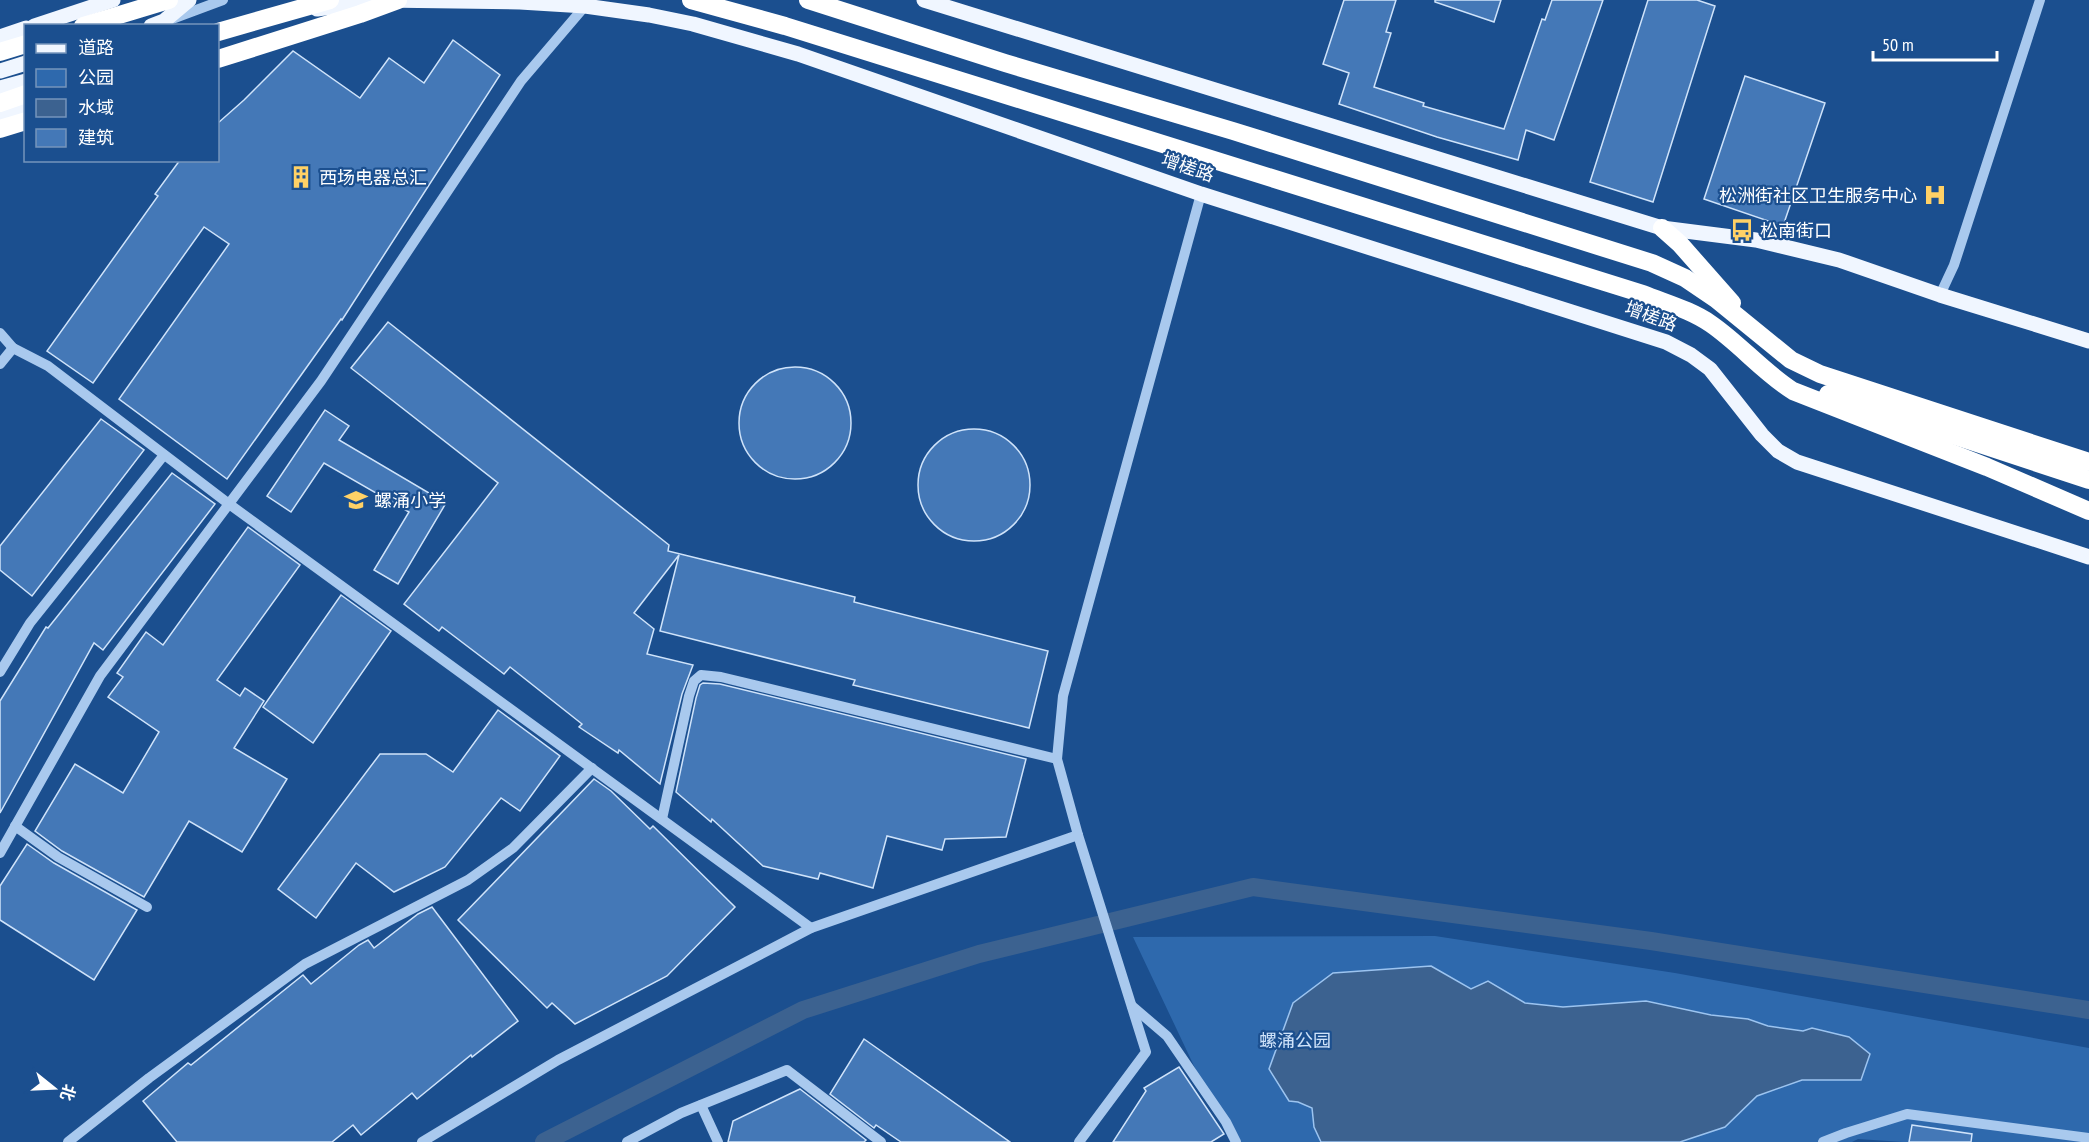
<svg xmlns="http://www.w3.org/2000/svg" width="2089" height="1142" viewBox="0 0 2089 1142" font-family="'PT Sans Narrow','Noto Sans SC',sans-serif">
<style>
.green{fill:#2e69ad}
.water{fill:#3c6290;stroke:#9cc4f0;stroke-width:1.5}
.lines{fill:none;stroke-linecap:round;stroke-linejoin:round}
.canal{stroke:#3c6290;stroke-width:18}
.building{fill:#4478b7;stroke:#cfe3fa;stroke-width:1.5}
.minor{stroke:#a9c9ee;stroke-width:10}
.major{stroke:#f0f6ff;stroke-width:15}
.highway{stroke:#fff;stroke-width:18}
.highway-bridge{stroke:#fff;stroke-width:18}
.labels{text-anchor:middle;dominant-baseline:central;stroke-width:4.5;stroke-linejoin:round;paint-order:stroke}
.street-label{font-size:18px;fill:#fff;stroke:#1b4f8f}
.poi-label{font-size:18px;fill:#fff;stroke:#1b4f8f;text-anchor:start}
.park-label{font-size:18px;fill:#cfe3fa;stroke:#1b4f8f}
</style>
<rect width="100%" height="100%" fill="#1b4f8f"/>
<path class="green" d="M1435,936L1675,973L2089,1048V1142H1903L1858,1139L1852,1142H1230L1133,937Z"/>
<path class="water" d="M1431,966L1471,989L1488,981L1525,1003L1563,1007L1646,1001L1711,1015L1748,1019L1768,1026L1803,1031L1812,1028L1849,1037L1870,1054L1861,1080H1802L1757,1096L1725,1127L1680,1142H1321L1314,1127L1312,1108L1298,1102L1289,1101L1269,1069L1293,1003L1333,973Z"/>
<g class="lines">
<path class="canal" d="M544,1142L803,1010L979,954L1253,887L1651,941L2089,1010"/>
</g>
<g class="building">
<path d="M1344,0H1396L1386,32L1391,33L1374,87L1424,103L1423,106L1504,129L1542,19L1545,20L1552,0H1603L1554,140L1526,130L1518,160L1437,137L1339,104L1349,73L1323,64Z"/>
<path d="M1435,0H1501L1494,22L1435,2Z"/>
<path d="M1648,0H1697L1715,6L1653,202L1590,182Z"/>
<path d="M453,40L500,75L342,320L341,319L227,479L119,399L229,244L204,227L93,383L47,351L158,196L155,194L180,160H218V123L244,100L293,51L360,98L389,58L424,83Z"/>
<path d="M1745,76L1825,103L1783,226L1704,199Z"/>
<path d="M388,322L669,545L668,551L855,597L854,602L1048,651L1029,728L853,685L855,680L660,631L679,555L634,613L654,629L647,654L693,665L682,694L660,784L619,750L618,753L579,727L582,724L510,667L504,674L442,627L439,631L404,604L498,483L351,368Z"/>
<circle cx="795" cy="423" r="56"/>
<path d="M325,410L349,426L339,440L446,503L398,584L374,570L409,512L324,463L291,512L267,496Z"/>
<path d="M101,419L144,450L32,596L0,570V546Z"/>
<circle cx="974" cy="485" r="56"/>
<path d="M172,473L215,504L103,650L94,643L0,813V701L46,627L48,628Z"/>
<path d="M248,527L300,565L217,680L240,696L245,688L264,701L234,748L287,779L242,852L189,821L144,897L62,851L35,831L75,764L123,793L159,732L108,697L123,677L117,673L146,632L163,645Z"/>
<path d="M341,595L391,631L313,743L263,707Z"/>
<path d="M703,683L720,684L1026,759L1006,837L945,839L942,850L887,836L873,888L820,873L818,879L763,866L712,819L711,822L676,792L696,698L700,685Z"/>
<path d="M498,710L560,756L520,811L501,798L445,867L394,892L356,863L316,918L278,889L380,754H426L453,772Z"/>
<path d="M594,779L611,791L650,829L653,826L735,907L667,976L575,1024L552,1003L547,1008L458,920Z"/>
<path d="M27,844L54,863L137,910L94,980L0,920V886Z"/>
<path d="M432,907L518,1021L472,1057L471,1055L417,1099L412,1093L361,1135L353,1125L332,1142H177L143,1101L188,1063L191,1065L303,975L311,984L359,945L368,940L374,948L418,914Z"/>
<path d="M864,1039L1010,1142H901L876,1125L874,1128L830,1094Z"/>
<path d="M1179,1067L1224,1134L1211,1142H1113L1146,1091L1144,1088Z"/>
<path d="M800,1089L866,1140L864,1142H728L733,1121Z"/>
<path d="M1912,1125L1972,1134L1971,1142H1909Z"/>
</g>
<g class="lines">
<g class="minor">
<path d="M172,19L223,0"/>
<path d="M1940,295L1954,265L2040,0"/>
<path d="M0,333L13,348L48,366L229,504L811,928"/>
<path d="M0,364L13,348"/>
<path d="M0,672L30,623L164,455"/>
<path d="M662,819L689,696L694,681L701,675L721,677L1057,759"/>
<path d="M15,826L58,857L147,907"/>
<path d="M0,853L100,676L321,381L521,81L585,6"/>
<path d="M1132,1006L1167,1036L1226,1122L1236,1142"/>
<path d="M701,1105L718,1142"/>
<path d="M68,1142L149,1078L305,964L468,880L513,848L592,768"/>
<path d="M422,1142L558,1060L811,928L1078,835"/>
<path d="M627,1142L681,1113L787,1070L881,1142"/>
<path d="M1079,1142L1146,1052L1078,835L1057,759L1063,696L1201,194"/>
<path d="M1823,1142L1846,1133L1907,1114L2089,1138"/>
</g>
<g class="major">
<path d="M924,0L1662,228L1756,240L1839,260L1940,295L2089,341"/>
<path d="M317,9L382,0L520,2L585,6L649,15L693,24L798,54L1201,194L1666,342L1691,355L1710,369L1762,435L1778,451L1797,462L2089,557"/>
<path d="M34,26L113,0"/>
<path d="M151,26L164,21L189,0"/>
<path d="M0,37L26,28"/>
<path d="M0,71L26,63"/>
<path d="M0,88L26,81"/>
<path d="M0,118L26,110"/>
</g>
<g class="highway">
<path d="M691,0L785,26L1643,294C1665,303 1691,310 1711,324C1740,344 1763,372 1793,391L1987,467L2089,511"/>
<path d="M808,0L1005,63L1233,131L1652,263L1685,278L1716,299L1791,360L1820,374L2089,462"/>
<path d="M83,26L169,0"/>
<path d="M0,52L26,44"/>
<path d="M0,103L26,94"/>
<path d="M0,129L26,121"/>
<path d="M1662,228L1680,244L1732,303"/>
<path d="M1828,394L2089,480"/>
</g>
<g class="highway-bridge">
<path d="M218,32L330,0"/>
<path d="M218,59L360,14L398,0"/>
</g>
</g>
<defs>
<g id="building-bare" transform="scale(1.8)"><path d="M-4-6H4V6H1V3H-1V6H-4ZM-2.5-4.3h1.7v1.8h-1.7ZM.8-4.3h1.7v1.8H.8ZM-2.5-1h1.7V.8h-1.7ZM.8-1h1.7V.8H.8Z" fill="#ffd166" stroke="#1b4f8f" stroke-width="2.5" paint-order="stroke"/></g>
<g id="hospital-bare" transform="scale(1.8)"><path d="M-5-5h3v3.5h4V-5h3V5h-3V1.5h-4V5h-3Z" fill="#ffd166" stroke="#1b4f8f" stroke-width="2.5" paint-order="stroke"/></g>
<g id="bus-bare" transform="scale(1.8)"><path d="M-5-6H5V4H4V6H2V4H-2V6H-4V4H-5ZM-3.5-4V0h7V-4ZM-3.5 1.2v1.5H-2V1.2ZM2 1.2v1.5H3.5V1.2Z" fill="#ffd166" stroke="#1b4f8f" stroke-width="2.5" paint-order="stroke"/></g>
<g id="school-bare" transform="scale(1.8)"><path d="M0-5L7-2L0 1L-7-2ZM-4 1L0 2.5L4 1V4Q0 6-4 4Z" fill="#ffd166" stroke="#1b4f8f" stroke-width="2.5" paint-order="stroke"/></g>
</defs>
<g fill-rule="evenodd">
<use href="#building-bare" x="301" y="177"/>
<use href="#hospital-bare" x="1935" y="195"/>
<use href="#bus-bare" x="1742" y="230"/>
<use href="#school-bare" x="356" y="500"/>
</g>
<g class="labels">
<g class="street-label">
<text transform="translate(1188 167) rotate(19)">增槎路</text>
<text transform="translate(1651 316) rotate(20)">增槎路</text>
</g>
<g class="poi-label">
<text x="319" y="177">西场电器总汇</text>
<text x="1917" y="195" text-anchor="end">松洲街社区卫生服务中心</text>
<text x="1760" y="230">松南街口</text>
<text x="374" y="500">螺涌小学</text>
</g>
<g class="park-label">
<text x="1295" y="1040">螺涌公园</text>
</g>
</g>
<rect x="24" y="24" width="195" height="138" fill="#1b4f8f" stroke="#7695bc" stroke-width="1.5"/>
<rect x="36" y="44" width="30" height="9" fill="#f0f6ff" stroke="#7695bc" stroke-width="1.5"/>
<text x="78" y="54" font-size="18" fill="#ffffff">道路</text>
<rect x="36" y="69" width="30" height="18" fill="#2e69ad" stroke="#7695bc" stroke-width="1.5"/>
<text x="78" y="84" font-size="18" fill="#ffffff">公园</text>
<rect x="36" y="99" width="30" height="18" fill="#3c6290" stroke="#7695bc" stroke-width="1.5"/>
<text x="78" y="114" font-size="18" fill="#ffffff">水域</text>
<rect x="36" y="129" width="30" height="18" fill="#4478b7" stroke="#7695bc" stroke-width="1.5"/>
<text x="78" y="144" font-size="18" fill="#ffffff">建筑</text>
<g transform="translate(54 1088) rotate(108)" stroke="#1b4f8f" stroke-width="4.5" paint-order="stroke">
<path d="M0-4.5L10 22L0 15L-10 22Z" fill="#ffffff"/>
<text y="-9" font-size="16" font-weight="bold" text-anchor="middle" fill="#ffffff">北</text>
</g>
<path d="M1873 51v9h124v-9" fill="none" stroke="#ffffff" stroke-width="3"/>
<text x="1882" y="51" font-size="18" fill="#ffffff" stroke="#1b4f8f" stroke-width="4.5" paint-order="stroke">50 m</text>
</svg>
